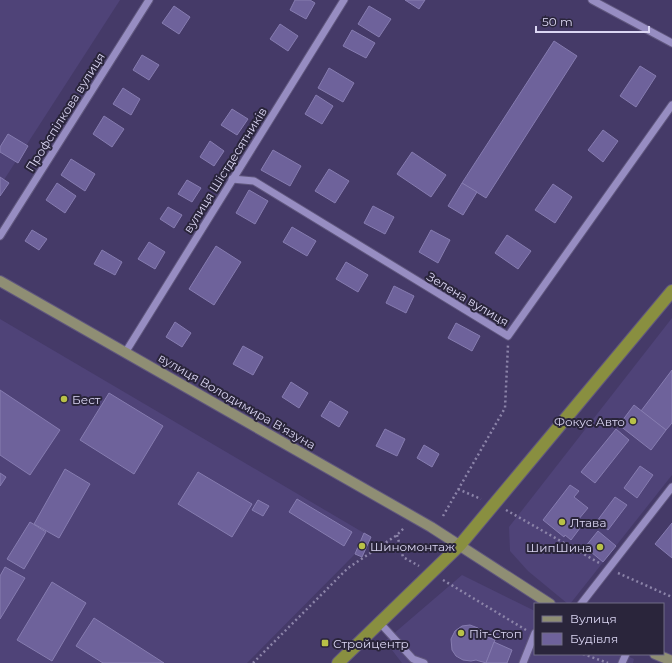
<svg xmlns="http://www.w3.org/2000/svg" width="672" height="663" viewBox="0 0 672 663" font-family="Montserrat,sans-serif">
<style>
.built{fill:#4f4378}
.building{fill:#6e629b;stroke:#867cb0}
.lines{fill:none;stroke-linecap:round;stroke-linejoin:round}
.minor-casing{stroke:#60577e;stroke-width:9}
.major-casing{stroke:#60577e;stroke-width:12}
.highway-casing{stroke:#60577e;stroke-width:14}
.path{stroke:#8c84a9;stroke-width:2.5;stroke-dasharray:2 3;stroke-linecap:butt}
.minor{stroke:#978dc2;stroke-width:7}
.major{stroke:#8f8e74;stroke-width:10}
.highway{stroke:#898f40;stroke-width:12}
.poi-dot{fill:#b8c147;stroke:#2a253b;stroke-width:1.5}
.labels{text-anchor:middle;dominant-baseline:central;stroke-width:4;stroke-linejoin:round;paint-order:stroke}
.street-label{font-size:12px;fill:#dbd6f3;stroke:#2a253b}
.poi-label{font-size:12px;fill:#dbd6f3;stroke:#2a253b;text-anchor:start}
</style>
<rect width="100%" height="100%" fill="#453a68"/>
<g class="built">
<path d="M0,0H120L0,186Z"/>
<path d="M672,318V475L570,604H568L528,571L510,551L509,527Z"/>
<path d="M0,319L364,533L355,554L247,663H0Z"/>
<path d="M462,575L535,611V654H623L634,659L633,663H402L385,641Z"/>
</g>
<g class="building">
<path d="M295,0H310L315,3L306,19L290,10Z"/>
<path d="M405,0H425L419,9Z"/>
<path d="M174,6L190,17L179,34L162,23Z"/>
<path d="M369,6L391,19L379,37L358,24Z"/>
<path d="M280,24L298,36L288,51L270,39Z"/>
<path d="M352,30L375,43L366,58L343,46Z"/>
<path d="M554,41L577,56L486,198L462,183Z"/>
<path d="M142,55L159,65L149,80L133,70Z"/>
<path d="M640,66L656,76L636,107L620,96Z"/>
<path d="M329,68L354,83L343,102L318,88Z"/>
<path d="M123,88L140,99L131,115L113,104Z"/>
<path d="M316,95L333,106L322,124L305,114Z"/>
<path d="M232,109L248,119L237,135L221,125Z"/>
<path d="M104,116L124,129L112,147L93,134Z"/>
<path d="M603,130L618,141L603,162L588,150Z"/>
<path d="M8,134L28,146L18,163L0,152V147Z"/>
<path d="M210,141L224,151L214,166L200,157Z"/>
<path d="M273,150L301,166L290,186L261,170Z"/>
<path d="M412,152L446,175L431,197L397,174Z"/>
<path d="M71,159L95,174L85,191L61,175Z"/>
<path d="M329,169L349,181L335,203L315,191Z"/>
<path d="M0,177L9,183L0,196Z"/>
<path d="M187,180L201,188L192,202L178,194Z"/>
<path d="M57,183L76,196L65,213L46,200Z"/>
<path d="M462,183L477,192L463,215L448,206Z"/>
<path d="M553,184L572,197L555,223L535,210Z"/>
<path d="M249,190L268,201L255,224L236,213Z"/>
<path d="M373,206L394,217L385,234L364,223Z"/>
<path d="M168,207L182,215L174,228L160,219Z"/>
<path d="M292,227L316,241L307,256L283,242Z"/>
<path d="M32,230L47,239L39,250L25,241Z"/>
<path d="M431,230L450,240L438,263L419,252Z"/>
<path d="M507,235L531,251L518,269L495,253Z"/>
<path d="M149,242L165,252L155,269L138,259Z"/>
<path d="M216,246L241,262L214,305L189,289Z"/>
<path d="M102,250L122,262L115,275L94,264Z"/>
<path d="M346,262L368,275L358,292L336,279Z"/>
<path d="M394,286L414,296L406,313L386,303Z"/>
<path d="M175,322L191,333L182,347L166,337Z"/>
<path d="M456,323L480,336L472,351L448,338Z"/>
<path d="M243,346L263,357L253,375L233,364Z"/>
<path d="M672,370V423L666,430L641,411Z"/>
<path d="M291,382L308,393L299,408L282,397Z"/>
<path d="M0,390L60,430L30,475L0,455Z"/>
<path d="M109,393L163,426L134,474L80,440Z"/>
<path d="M330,401L348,412L339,427L321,416Z"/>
<path d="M634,405L666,430L651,450L619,425Z"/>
<path d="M385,429L405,439L397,456L376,446Z"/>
<path d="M616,429L629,440L595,483L581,472Z"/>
<path d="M424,445L439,454L432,467L417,458Z"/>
<path d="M640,466L653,475L637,498L624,488Z"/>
<path d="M65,469L90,484L59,538L34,524Z"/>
<path d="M198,472L252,504L232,537L178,504Z"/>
<path d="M0,473L6,477L0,486Z"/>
<path d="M570,485L579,491L574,497L588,508L578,520L583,524L571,540L565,535L564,537L543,520Z"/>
<path d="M615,497L627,505L608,530L597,521Z"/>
<path d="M297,499L352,532L344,546L289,512Z"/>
<path d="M258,500L269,506L263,516L252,510Z"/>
<path d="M30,522L46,532L24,569L7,559Z"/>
<path d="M672,523V558L655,544Z"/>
<path d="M598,531L616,546L603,562L585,547Z"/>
<path d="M364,533L371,537L362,557L355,554Z"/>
<path d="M5,567L25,578L0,619V576Z"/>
<path d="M52,582L86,603L52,661L17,640Z"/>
<path d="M94,618L164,663H103L76,646Z"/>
<path d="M470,625L478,628L485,636L495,640L486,663L476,660L471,661L463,660L456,656L452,650L451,639L455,631L462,626Z"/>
<path d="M494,642L512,650L507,663H486Z"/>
</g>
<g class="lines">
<g class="minor-casing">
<g id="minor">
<path d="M592,0L672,43"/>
<path d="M232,179L254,181L508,336L672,105"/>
<path d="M0,236L149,0"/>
<path d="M125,353L344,0"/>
<path d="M581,604L672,487"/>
<path d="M380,623L413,659L424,663"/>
<path d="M523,663L535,633"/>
<path d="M622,663L626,654"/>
</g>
</g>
<g class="major-casing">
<g id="major">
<path d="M0,281L431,527L550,604"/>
<path d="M655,654L672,661"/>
</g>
</g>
<g class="highway-casing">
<path id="highway" d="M338,663L460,545L672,291"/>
</g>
<g class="path">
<path d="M458,489L481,499"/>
<path d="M506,510L601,564"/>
<path d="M443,516L505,408L508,345"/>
<path d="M397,535L403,557L419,566"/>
<path d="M618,573L672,597"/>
<path d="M443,580L526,630"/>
<path d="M583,654L608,663"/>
<path d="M253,663L348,568L397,535L405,527"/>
</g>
<use href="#minor" class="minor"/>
<use href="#major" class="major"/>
<use href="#highway" class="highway"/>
</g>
<g class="poi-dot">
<circle cx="64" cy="399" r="4"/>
<circle cx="633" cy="421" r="4"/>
<circle cx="562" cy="522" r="4"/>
<circle cx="362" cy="546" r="4"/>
<circle cx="600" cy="547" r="4"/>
<circle cx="461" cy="633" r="4"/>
<rect x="321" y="639" width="8" height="8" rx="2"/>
</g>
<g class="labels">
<g class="street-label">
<text transform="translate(65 112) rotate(-58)">Профспілкова вулиця</text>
<text transform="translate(225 170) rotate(-58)">вулиця Шістдесятників</text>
<text transform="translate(468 299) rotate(31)">Зелена вулиця</text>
<text transform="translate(237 401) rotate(30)">вулиця Володимира В'язуна</text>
</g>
<g class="poi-label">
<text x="72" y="399">Бест</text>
<text x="625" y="421" text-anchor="end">Фокус Авто</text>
<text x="570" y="522">Лтава</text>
<text x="370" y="546">Шиномонтаж</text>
<text x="592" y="547" text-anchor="end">ШипШина</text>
<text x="469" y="633">Піт-Стоп</text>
<text x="333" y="643">Стройцентр</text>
</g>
</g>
<rect x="534" y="603" width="130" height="52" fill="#2a253b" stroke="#716c85"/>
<rect x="542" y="616" width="20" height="6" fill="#8f8e74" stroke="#716c85"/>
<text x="570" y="623" font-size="12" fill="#dbd6f3">Вулиця</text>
<rect x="542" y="633" width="20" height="12" fill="#6e629b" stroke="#716c85"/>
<text x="570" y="643" font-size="12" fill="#dbd6f3">Будівля</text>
<path d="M536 26v6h113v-6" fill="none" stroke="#dbd6f3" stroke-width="2"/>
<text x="542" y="26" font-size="12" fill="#dbd6f3" stroke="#2a253b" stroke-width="3" paint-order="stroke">50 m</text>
</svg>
